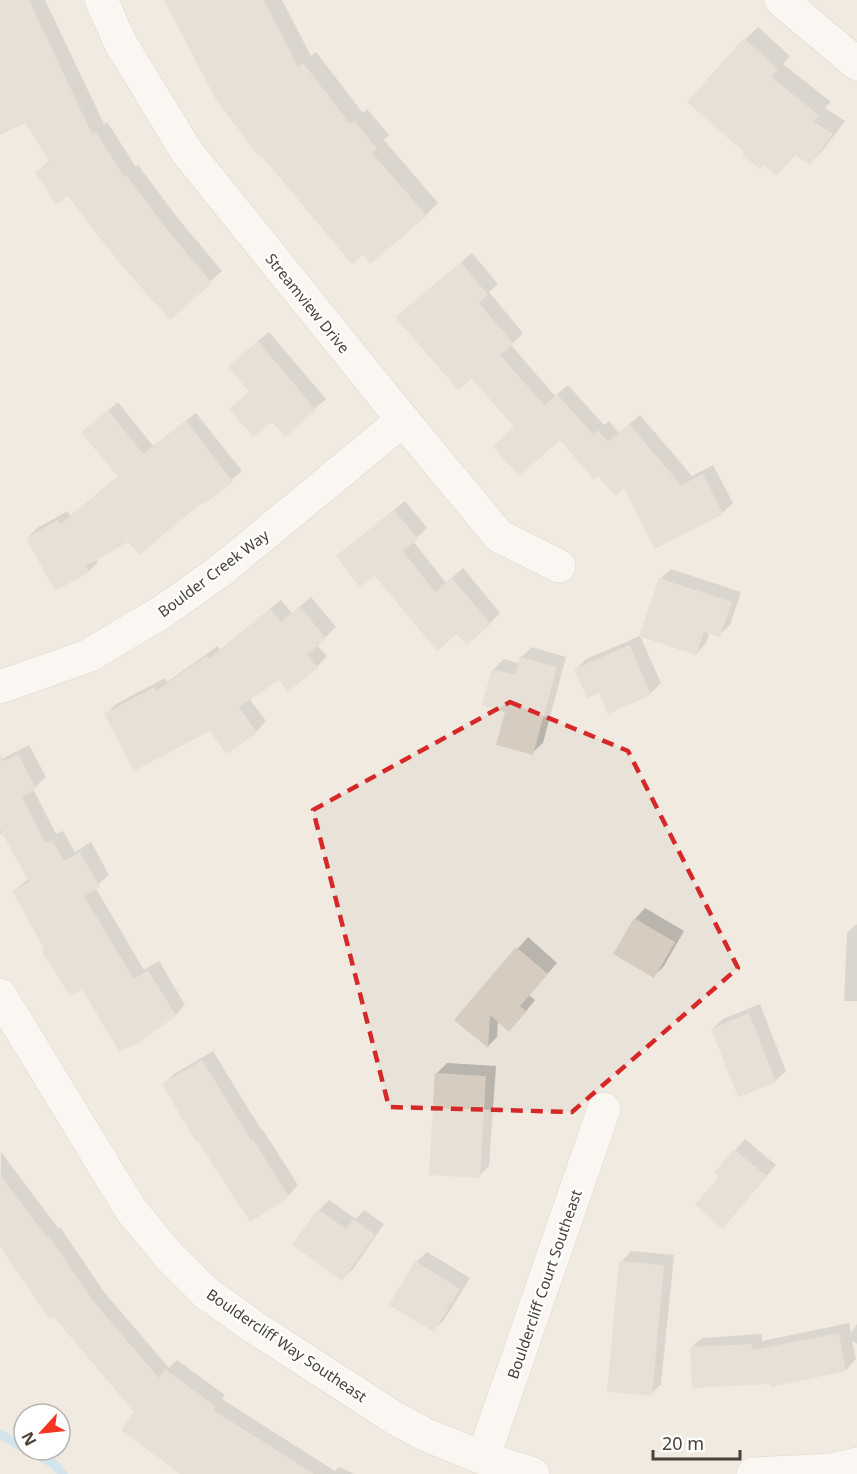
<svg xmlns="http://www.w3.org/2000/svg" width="857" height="1474" viewBox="0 0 857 1474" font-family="'Noto Sans',sans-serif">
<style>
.residential{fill:#e8e2d8;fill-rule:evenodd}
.shadow{fill:#0003}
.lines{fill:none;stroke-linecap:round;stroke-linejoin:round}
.stream{stroke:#a8d6f0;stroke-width:9}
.building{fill:#d6ccbf}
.minor-casing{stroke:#c0b8ac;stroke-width:34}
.minor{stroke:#fff;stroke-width:33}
.marked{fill:none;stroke:#d62828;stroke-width:4.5;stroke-dasharray:12 8;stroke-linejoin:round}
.labels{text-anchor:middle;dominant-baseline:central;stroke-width:4.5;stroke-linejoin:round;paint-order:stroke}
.street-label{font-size:15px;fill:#494138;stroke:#fff}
</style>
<rect width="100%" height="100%" fill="#f5f1ea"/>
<path class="residential" d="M0,0H857V1474H0ZM24,1414H60V1450H24Z"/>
<g class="shadow">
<path d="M0,0H45L104,124L107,122L136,167L138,165L176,216L222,271L170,318L69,194L37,172L50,160L25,121L0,118Z"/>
<path d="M165,0H282L311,56L316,52L363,113L367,109L389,135L384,140L438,203L426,215Z"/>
<path d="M758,27L790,56L783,64L831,102L825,108L845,121L823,150L810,163L796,154L777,174L745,40Z"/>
<path d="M472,253L498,284L489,292L523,333L511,345L555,396L568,385L604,425L609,421L619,433L640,415L692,476L713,465L733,503L722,513L624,486L560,438L516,427L472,377L397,317Z"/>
<path d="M269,332L326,399L285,435L251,391L240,356Z"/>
<path d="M118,402L153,446L196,413L242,471L204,502L203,500L96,558L98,562L89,571L27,538L37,528L68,511L70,516L119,476L83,432Z"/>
<path d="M405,501L427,528L413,541L446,583L463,568L500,613L490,623L458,632L375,574L338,556Z"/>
<path d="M671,569L741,592L730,625L719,635L710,632L706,643L696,654L660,579Z"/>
<path d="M311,597L336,627L317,645L327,656L317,667L279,678L249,698L266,721L256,732L210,729L106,714L116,704L165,678L167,682L218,646L220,650L281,600L292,613Z"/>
<path d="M640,636L661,683L650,694L609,712L600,691L576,669L586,659Z"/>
<path d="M532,647L566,657L543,743L532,753L507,711L484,704L494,669L504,659L520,664L521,657Z"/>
<path d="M29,745L46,777L33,789L56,834L63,831L75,852L91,842L109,875L95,887L144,970L159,961L185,1005L175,1015L82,987L45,948L14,891L29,878L3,832L0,834V760Z"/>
<path d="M645,908L684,931L664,966L654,976L635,919Z"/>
<path d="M857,924V1001H844L847,933Z"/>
<path d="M528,937L557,963L529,995L535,1000L519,1020L498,1021L497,1037L488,1046L456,1019Z"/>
<path d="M760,1004L786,1071L775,1081L712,1029L723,1019Z"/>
<path d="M213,1051L262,1131L263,1130L298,1185L288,1196L164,1085L174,1074Z"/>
<path d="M447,1063L496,1066L489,1166L479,1176L436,1074Z"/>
<path d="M745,1139L776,1165L733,1216L720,1177L716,1173Z"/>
<path d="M1,1152L58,1228L60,1227L104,1292L169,1368L177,1360L225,1395L222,1399L335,1471L339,1467L354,1474H183L136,1412L0,1241Z"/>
<path d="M329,1200L356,1219L364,1210L384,1224L353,1269L342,1279L319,1210Z"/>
<path d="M631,1251L674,1255L661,1384L651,1394L621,1262Z"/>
<path d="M427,1252L470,1278L444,1320L434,1330L416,1262Z"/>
<path d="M849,1323L851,1333L857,1324V1344L852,1341L856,1359L846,1370L771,1382L691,1348L702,1338L762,1334V1341Z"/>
</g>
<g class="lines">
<g class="stream">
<path d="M0,1434L24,1448"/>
<path d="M29,1450L54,1464L63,1474"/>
</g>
</g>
<g class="building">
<path d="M0,0H29L92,134L96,132L124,177L126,175L165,227L212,283L170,320L117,260L68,196L56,204L35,172L50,162L25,123L0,135Z"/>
<path d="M164,0H264L298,67L303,63L350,124L354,120L377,149L372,153L427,216L370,264L363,255L352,264L260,154L258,155L215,98Z"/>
<path d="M744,38L778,69L771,77L819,115L813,121L833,134L810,165L795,155L777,176L763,165L760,169L742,155L744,152L687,102Z"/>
<path d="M461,262L488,295L479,303L514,344L500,355L544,405L557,394L593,434L598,430L608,442L629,424L681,485L703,474L723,514L655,549L624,488L615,496L598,476L594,480L560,440L519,476L493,447L514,427L472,379L458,390L395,317Z"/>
<path d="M258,341L316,410L285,437L272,422L253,437L229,409L249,392L228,366Z"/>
<path d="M108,410L143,454L186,421L233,482L204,504L203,502L139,555L128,542L86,566L90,572L55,591L26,538L58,520L60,524L118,477L81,432Z"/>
<path d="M394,510L418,539L403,551L435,592L452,578L491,624L467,645L457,634L437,651L375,576L360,587L336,556Z"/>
<path d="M659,578L732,602L720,637L704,632L696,655L639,636Z"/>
<path d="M300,606L326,639L307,655L318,668L288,692L279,680L239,707L257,733L226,754L210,731L134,771L104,714L154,687L156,691L207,655L209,659L270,609L281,622Z"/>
<path d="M630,645L651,695L608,714L599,693L587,698L574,669Z"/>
<path d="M520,657L557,667L533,755L496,745L505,712L482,705L492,669L515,675Z"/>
<path d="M0,754L4,761L18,754L36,789L22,797L45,843L52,840L64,861L80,852L100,887L84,896L134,979L148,970L176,1016L137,1044L119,1051L82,989L70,996L41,950L44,948L12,891L29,882L0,829Z"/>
<path d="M634,918L675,942L654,978L613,954Z"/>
<path d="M516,947L548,974L520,1006L526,1011L509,1032L490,1015L488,1048L454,1020Z"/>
<path d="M749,1013L776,1082L738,1097L711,1029Z"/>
<path d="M202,1060L251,1140L253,1139L289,1197L250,1222L198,1141L196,1142L162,1084Z"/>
<path d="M435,1073L486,1076L480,1178L429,1175Z"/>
<path d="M734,1149L767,1176L723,1229L695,1205L718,1177L714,1173Z"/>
<path d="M0,1175L47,1237L49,1236L94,1302L159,1378L165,1369L215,1406L213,1410L314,1474H180L121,1430L134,1412L54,1317L50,1320L0,1247Z"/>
<path d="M318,1209L346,1229L353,1219L375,1235L342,1281L292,1245Z"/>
<path d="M415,1261L460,1289L434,1332L389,1305Z"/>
<path d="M619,1261L664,1265L652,1396L607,1392Z"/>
<path d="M839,1333L846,1371L771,1387L770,1384L692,1388L690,1347L752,1344V1350Z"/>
</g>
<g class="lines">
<g class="minor-casing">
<g id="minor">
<path d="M101,0L121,44L187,152L403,420L499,536L559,566"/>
<path d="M781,0L857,64"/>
<path d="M0,687L88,656L162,612L220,571L403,420"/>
<path d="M0,995L131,1210L170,1257L205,1292L251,1325L393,1417L424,1434L483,1458L533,1474"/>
<path d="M483,1458L604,1109"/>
<path d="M753,1474L831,1470L857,1464"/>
</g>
</g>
<use href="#minor" class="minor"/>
</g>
<path d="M0 0H857V1474H0ZM510,702L628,751L738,968L572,1112L389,1107L313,810Z" fill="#f5f1ea" fill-opacity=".55" fill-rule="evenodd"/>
<path class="marked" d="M510,702L628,751L738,968L572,1112L389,1107L313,810Z"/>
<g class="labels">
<g class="street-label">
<text transform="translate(308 303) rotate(51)">Streamview Drive</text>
<text transform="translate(213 573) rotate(-37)">Boulder Creek Way</text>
<text transform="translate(544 1284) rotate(-71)">Bouldercliff Court Southeast</text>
<text transform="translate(287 1345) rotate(34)">Bouldercliff Way Southeast</text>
</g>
</g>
<g transform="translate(42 1432) rotate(243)"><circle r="28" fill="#ffffff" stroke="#b6b3af" stroke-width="1.5"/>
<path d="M0-4.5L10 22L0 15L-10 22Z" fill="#f6341f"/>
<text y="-9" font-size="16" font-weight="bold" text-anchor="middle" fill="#494138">N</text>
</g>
<path d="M653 1450v9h87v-9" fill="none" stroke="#494138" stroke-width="3"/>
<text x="662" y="1450" font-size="18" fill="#494138" stroke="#ffffff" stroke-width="4.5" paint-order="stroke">20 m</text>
</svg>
